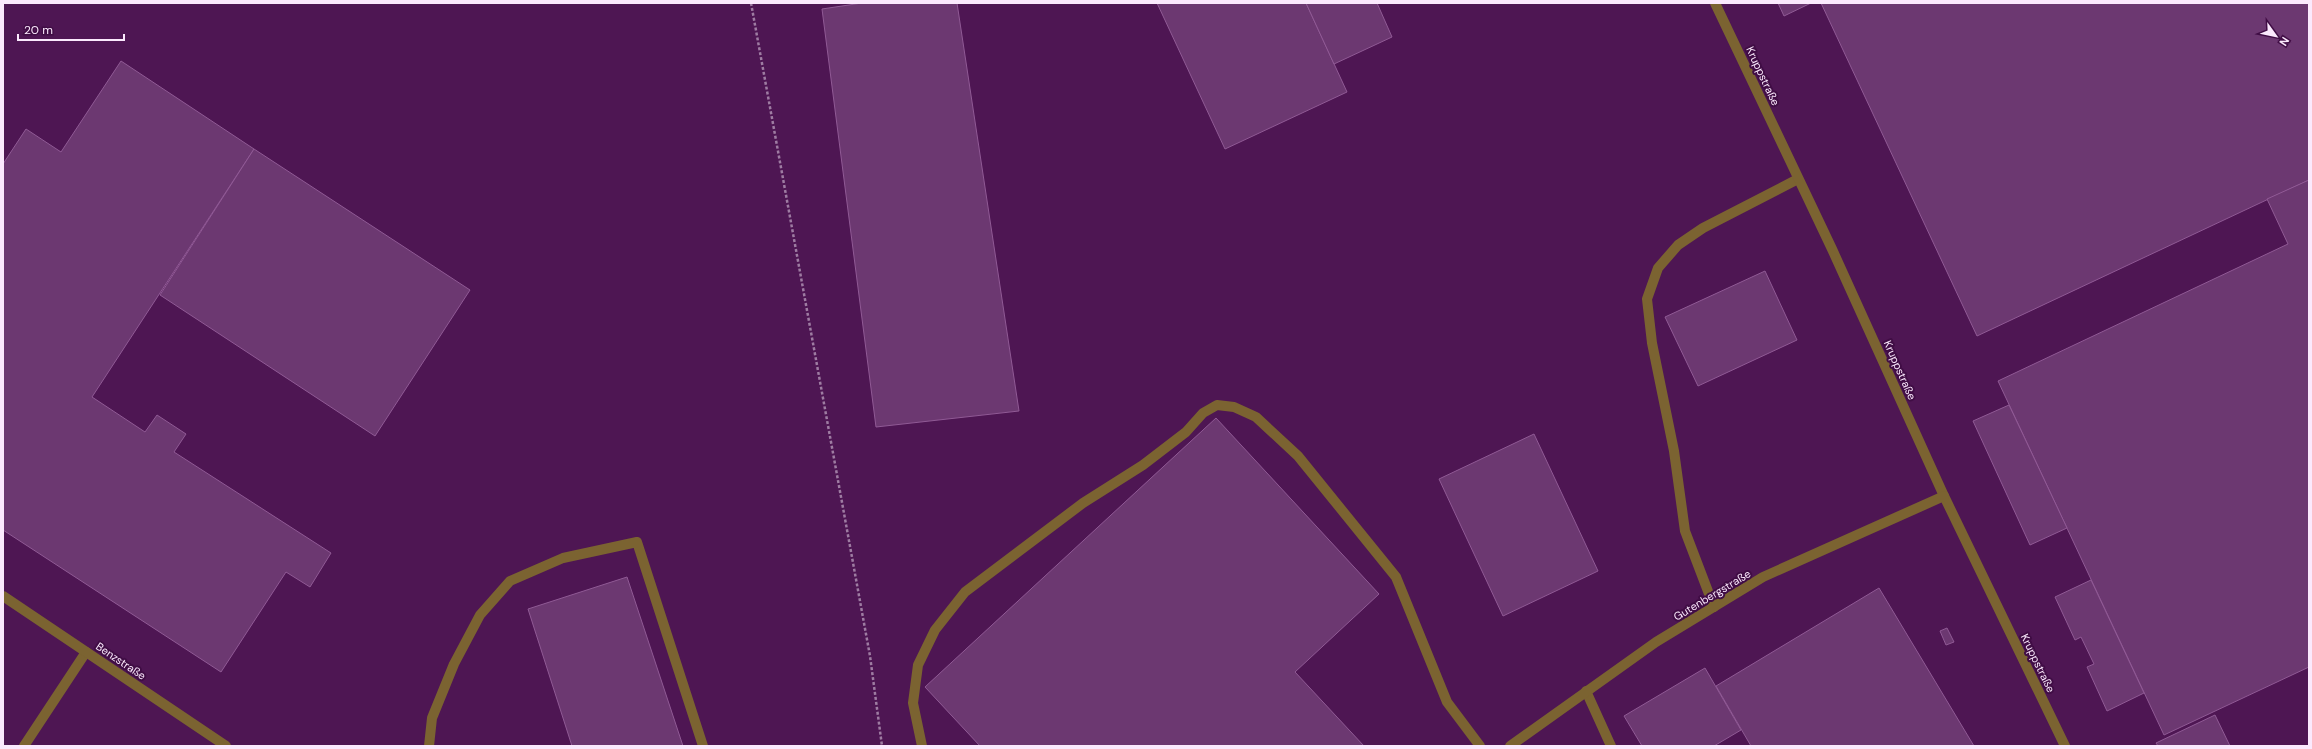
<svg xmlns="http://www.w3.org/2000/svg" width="2312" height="749" viewBox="0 0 2312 749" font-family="'DM Sans',sans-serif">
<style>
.built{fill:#4e1653}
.building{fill:#6c3871;stroke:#905a95}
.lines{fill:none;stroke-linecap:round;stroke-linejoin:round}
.path{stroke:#9e7ca2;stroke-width:2.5;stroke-dasharray:3 2;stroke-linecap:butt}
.service{stroke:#7b6331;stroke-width:10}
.minor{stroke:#7b6331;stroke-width:10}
.labels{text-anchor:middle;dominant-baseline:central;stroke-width:4;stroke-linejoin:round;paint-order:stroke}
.street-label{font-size:11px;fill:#fbe9fd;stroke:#400d45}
</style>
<rect width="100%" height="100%" fill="#400d45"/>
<rect class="built" x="3" y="3" width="2306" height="743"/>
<g class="building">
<path d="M862,3H957L1019,411L876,427L822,9Z"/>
<path d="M1157,3H1306L1347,92L1225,149Z"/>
<path d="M1306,3H1377L1392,37L1334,64Z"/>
<path d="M1778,3H1811L1784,16Z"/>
<path d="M1821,3H2309V180L1977,336Z"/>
<path d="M121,61L254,149L92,397L145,432L157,415L186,434L174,452L331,553L310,587L286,572L221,672L3,530V164L26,129L61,152Z"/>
<path d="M254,149L470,290L375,436L160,295Z"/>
<path d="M2309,180V667L2164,735L1998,381L2288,244L2267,199Z"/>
<path d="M1765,271L1797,340L1698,386L1665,317Z"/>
<path d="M2009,405L2067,528L2030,545L1973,421Z"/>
<path d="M1216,418L1379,594L1295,672L1364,746H980L925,687Z"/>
<path d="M1534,434L1598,571L1503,616L1439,479Z"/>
<path d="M627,577L683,746H572L528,609Z"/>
<path d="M2091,580L2144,693L2107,711L2087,667L2094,664L2081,637L2075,640L2055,597Z"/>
<path d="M1879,588L1974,746H1751L1716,686Z"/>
<path d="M1947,628L1954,642L1946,645L1940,631Z"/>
<path d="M1705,668L1741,730L1714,746H1642L1624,716Z"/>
<path d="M2215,715L2230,746H2158L2156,743Z"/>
</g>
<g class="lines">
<path class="path" d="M751,3L870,656L882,746"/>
<g class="service">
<path d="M1714,607L1685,531L1674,451L1652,343L1647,299L1658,268L1678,245L1703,228L1798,179"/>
<path d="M1586,691L1611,746"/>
<path d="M24,746L86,652"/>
<path d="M429,746L432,718L454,664L480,615L510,581L563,558L637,542L703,746"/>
<path d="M922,746L913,703L918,665L935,630L965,592L1083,503L1143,465L1186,432L1203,413L1217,405L1234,407L1256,417L1298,456L1396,577L1447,702L1480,746"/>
</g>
<g class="minor">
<path d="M1715,3L1832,249L1944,496L2065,746"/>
<path d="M3,596L226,746"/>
<path d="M1510,746L1656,642L1763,577L1944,496"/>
</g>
</g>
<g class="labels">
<g class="street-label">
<text transform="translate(1763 76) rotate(65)">Kruppstraße</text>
<text transform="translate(1900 370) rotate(66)">Kruppstraße</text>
<text transform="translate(1712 595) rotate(-31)">Gutenbergstraße</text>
<text transform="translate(121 661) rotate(34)">Benzstraße</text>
<text transform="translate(2038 663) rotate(64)">Kruppstraße</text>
</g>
</g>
<rect width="2312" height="749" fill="none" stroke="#fbe9fd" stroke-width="8"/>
<g transform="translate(2276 36) rotate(123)" stroke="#400d45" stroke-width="3" paint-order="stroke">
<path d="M0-3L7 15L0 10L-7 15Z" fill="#fbe9fd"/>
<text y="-6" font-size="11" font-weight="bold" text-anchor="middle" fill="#fbe9fd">N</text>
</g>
<path d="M18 34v6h106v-6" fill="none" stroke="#fbe9fd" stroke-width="2"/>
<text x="24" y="34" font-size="12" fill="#fbe9fd" stroke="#400d45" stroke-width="3" paint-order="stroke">20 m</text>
</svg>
